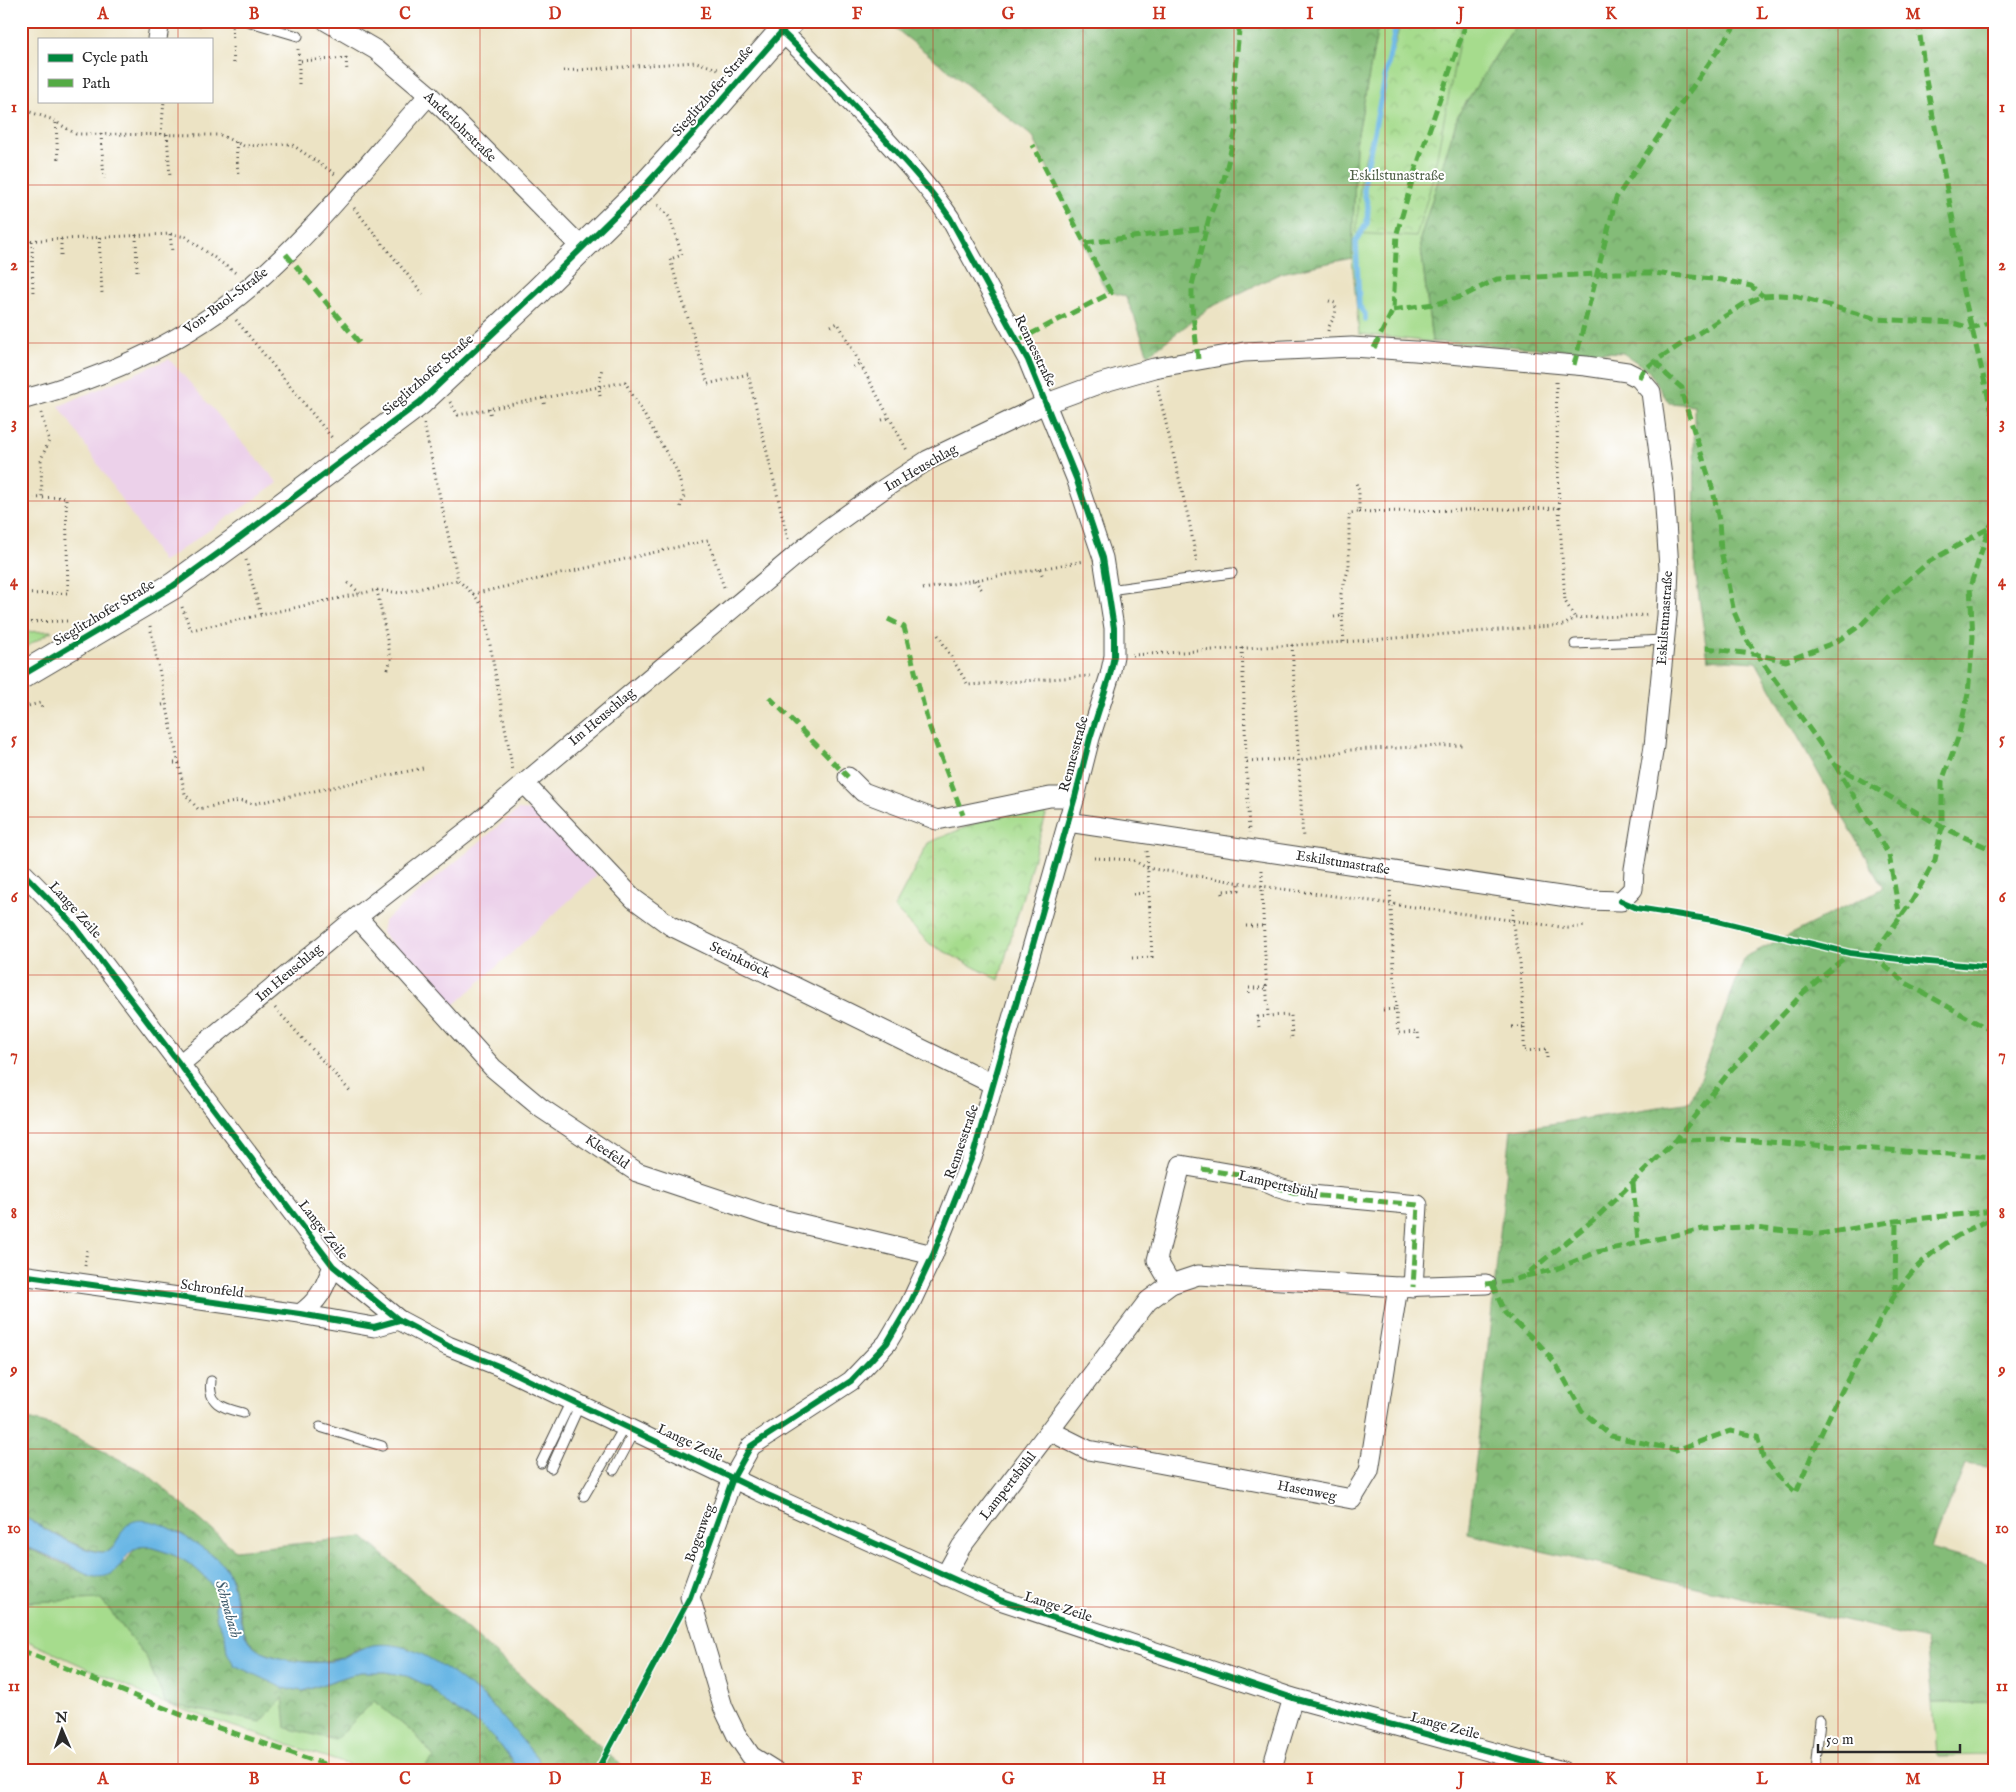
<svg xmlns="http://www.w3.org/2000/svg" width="2016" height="1792" viewBox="0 0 2016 1792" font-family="'IM FELL English',serif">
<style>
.built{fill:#ecd1ea}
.grass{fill:#a6dc8d;stroke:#68845c}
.forest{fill:url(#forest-crowns);stroke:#587452}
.park{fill:url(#park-crowns);stroke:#68845c}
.water{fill:#6bb7e5;stroke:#4b7188}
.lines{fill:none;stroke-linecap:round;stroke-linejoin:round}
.stream{stroke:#6bb7e5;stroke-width:5.5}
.service-casing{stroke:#484742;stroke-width:11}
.minor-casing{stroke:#484742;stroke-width:21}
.secondary-casing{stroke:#484742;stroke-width:28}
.path{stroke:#484742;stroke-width:3;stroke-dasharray:1 4;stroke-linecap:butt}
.service{stroke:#fff;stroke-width:9}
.minor{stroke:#fff;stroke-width:19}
.secondary{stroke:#fff;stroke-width:26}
.quiet{stroke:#54ab44;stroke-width:5;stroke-dasharray:10 5;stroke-linecap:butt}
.cycleway-casing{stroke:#fff;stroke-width:9}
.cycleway{stroke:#00873e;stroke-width:6}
.grid{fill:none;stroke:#c8321e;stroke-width:1;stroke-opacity:0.55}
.labels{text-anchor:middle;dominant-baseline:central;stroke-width:4;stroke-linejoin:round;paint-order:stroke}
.street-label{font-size:14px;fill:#2b2b2b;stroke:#fff}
.park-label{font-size:14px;fill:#506048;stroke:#fff}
.water-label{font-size:15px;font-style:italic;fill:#415c6c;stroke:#fff}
.neatline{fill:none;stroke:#c8321e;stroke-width:2}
.grid-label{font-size:16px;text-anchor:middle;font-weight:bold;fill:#c8321e}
</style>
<defs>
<pattern id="forest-crowns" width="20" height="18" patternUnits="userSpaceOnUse" patternTransform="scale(1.25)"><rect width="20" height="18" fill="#84bc78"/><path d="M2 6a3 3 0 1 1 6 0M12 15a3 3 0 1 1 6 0" fill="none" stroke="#6c9963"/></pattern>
<pattern id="park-crowns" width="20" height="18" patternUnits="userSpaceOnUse" patternTransform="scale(1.25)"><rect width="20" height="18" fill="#a6dc8d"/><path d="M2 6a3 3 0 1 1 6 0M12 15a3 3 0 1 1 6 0" fill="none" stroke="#8fbd7a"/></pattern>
</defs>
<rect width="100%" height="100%" fill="#fff"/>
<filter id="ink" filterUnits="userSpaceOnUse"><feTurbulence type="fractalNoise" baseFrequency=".02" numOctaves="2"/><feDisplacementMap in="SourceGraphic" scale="10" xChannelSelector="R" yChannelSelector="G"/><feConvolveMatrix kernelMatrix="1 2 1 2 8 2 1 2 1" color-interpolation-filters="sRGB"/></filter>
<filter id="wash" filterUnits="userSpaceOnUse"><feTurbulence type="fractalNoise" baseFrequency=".0096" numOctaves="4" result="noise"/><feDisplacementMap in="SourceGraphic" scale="20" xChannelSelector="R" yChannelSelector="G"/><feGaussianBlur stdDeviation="1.12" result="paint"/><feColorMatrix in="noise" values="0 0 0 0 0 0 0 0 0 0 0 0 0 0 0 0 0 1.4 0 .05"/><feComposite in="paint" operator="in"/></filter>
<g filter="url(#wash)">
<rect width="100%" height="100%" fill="#ece3c4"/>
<g class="built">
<path d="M169,359L278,483L163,562L59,406Z"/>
<path d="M518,810L534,811L597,875L450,1009L382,933L384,921Z"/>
</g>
<g class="grass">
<path d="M1379,21H1518L1458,115L1420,239L1432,342L1359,334L1352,258L1356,144Z"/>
<path d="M52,631L21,650V632Z"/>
<path d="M21,1581L28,1602L101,1599L146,1657L166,1704L283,1697L374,1701L416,1735L434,1757L426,1766V1771H367L166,1704L21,1638Z"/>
<path d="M1995,1702V1754L1936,1755L1932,1703Z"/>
</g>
<g class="forest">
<path d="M886,21H1379L1356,144L1352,258L1281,273L1209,308L1148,355L1133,313L1125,296L1106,291L1033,137Z"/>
<path d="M1518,21H1995V1468L1965,1464L1932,1548L1995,1566V1702L1932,1703L1926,1640L1468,1534L1511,1130L1691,1102L1745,957L1883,888L1756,662L1708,659L1695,570L1694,405L1669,403L1648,370L1623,353L1432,342L1420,239L1458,115Z"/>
<path d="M21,1417L54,1426L146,1473L235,1550L363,1537L626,1769L542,1771L538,1759L485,1697L359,1648L341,1658L320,1662L288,1661L256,1650L248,1639L243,1628L232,1580L225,1566L179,1533L163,1525L124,1529C120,1537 116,1546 108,1551C93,1558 36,1524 21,1515Z"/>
<path d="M21,1545L93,1577C101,1573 119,1568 125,1562C130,1558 131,1552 137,1548C143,1545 150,1547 156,1549C185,1557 199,1569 218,1592L215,1608L217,1620L225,1635L227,1652L283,1688L303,1691L360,1672H385L407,1676L430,1687L450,1707L480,1725L501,1746L519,1771H426V1766L434,1757L416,1735L374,1701L335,1740L286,1728L283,1697L261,1722L166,1704L146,1657L101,1599L28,1602L21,1581Z"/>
</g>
<g class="park">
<path d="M1401,21H1463L1432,182L1416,237L1356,233L1361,174Z"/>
<path d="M1037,809L1046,815L999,980L930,944L894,908L928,843L983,820Z"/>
</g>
<path class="water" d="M21,1515C42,1527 77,1550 100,1552C128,1555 109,1505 163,1525C176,1530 218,1556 225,1567C240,1588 235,1637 258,1650C278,1661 321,1667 342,1658C353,1653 361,1647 373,1645C408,1640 439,1663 465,1683C472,1688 480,1693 486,1699C504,1718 521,1739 538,1759L542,1771H519L501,1746L480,1725L450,1707L430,1687L407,1676L385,1672H360L303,1691L283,1688L234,1665L227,1652L225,1635L217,1620L215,1608L218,1592C199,1569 185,1557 156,1549C150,1547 143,1545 137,1548C119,1557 123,1578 95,1577C86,1576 76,1568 67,1564C52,1557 37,1551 21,1545Z"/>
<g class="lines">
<path class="stream" d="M1365,319V314L1359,306L1356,241L1367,223L1368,206L1364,192L1365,175L1397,21"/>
</g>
</g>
<g filter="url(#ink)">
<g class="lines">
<g class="service-casing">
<g id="service">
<path d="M247,21L298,36"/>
<path d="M1109,590L1232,573"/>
<path d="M1575,644L1664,640"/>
<path d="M211,1381C207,1405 225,1408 243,1413"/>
<path d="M320,1427L382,1446"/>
<path d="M541,1463L571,1401"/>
<path d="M551,1468L580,1404"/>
<path d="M614,1470L635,1431"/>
<path d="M584,1496L625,1426"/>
<path d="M1815,1771L1820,1720"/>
</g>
</g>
<g class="minor-casing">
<g id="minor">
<path d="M326,21L376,50L429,95L459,124L582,248"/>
<path d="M157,39L160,21"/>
<path d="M21,400C104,378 184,343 250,287C317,230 370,160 429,95"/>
<path d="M848,777L863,792L937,820L1050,797H1075"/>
<path d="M524,783L634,899L671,926L993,1084"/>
<path d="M21,871L74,925L333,1266L399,1320L448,1346L501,1367L759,1491L1000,1600L1293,1698L1562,1771"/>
<path d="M357,917L493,1068L541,1108L637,1172L769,1216L933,1255"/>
<path d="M180,1064L357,917L476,824L826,530L882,490L928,460L1047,403L1101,383L1154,368L1244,352L1352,347L1415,351L1586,366L1627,372L1639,378L1651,392L1664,492L1669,568L1667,615L1654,746L1634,869L1633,889L1621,901L1587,900L1068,822"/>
<path d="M21,1275L300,1314L374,1327L399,1320"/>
<path d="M1171,1284L1157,1260L1181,1165L1257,1178L1279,1188L1300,1194L1418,1205L1413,1287"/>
<path d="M300,1314C320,1300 324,1288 333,1266"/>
<path d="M1050,1431L1088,1450L1352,1499L1369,1471L1398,1287"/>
<path d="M945,1576L961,1547L1148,1301L1171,1284L1198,1275L1398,1287L1486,1284"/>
<path d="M775,1771L751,1756L736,1734L723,1707L690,1597L733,1478L751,1446L851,1381L887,1343L910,1304L933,1255L974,1152L1075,797L1090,738L1110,675L1114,656V628L1103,558L1076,478L1028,360L950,218C927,184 900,156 873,126C843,94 814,62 782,32"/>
<path d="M1271,1771L1293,1698"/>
</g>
</g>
<g class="secondary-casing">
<path id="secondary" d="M21,676L173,586L234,542L420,402L537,292L642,189L694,132L791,21"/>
</g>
<g class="path">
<path d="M199,21V28"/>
<path d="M232,22L234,67"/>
<path d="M298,49L299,61"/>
<path d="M346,58L347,72"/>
<path d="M563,71L696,62L721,70"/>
<path d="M299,84V61L351,58"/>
<path d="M21,109L51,119L76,134L220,135L244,146L291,144L335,174"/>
<path d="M56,123L58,161"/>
<path d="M22,124L24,109"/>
<path d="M101,134L104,179"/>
<path d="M161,134L164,101"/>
<path d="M167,134L170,177"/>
<path d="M236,142L238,175"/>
<path d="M658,205L670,218L682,255L670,259L708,384L748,374L788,539"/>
<path d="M354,208L423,294"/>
<path d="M170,234L172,251"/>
<path d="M136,235L137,272"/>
<path d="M99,237L102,293"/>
<path d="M61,239V255"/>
<path d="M21,241L170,234L186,237L237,274"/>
<path d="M32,241L33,296"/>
<path d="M236,320L333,439"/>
<path d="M831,326L838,323L908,452"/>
<path d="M1328,331C1330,319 1338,319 1335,303L1329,301"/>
<path d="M853,367L860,363"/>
<path d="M1157,385L1190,525L1197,564"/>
<path d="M600,396L599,387L625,382L677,471L684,496L680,508"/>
<path d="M543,398L545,407"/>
<path d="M450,402L458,415L599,387L602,367"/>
<path d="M489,408L491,417"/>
<path d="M41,413L49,441L41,459L42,498"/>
<path d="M882,420L889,418"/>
<path d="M424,424L458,580L473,594L708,540L725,590"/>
<path d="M1559,508L1565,601L1575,618"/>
<path d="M1359,512L1559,508L1556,381"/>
<path d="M246,560L261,615"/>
<path d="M1040,569L1043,577"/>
<path d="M975,580L982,590"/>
<path d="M348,583L360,593"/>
<path d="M923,589L1085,561"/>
<path d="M377,590L391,659L387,672"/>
<path d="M21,594L68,593L66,497L34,498"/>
<path d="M473,594L483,606L513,771"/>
<path d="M182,607L191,630L377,590L400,593L458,580"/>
<path d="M1342,616L1344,642L1564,625L1575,618L1649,615"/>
<path d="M1334,617L1342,616L1341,594L1349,567V513L1359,512V491L1356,483"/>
<path d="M21,622L68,621"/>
<path d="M150,626L185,794L198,809L240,801L253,804L423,768"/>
<path d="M938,635L968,685L1090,676"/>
<path d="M1292,645L1303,839"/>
<path d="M1242,648L1249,833"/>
<path d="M1132,655L1344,642"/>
<path d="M162,705L167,704"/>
<path d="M24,707L40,703L42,708"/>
<path d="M1247,762L1291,759L1299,761L1349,750L1463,745"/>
<path d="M174,763H180"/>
<path d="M1094,858L1133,860L1147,868L1261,886L1568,928L1587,926"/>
<path d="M1262,870V894L1268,1016L1291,1015L1292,1038H1289"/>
<path d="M1133,894L1148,893"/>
<path d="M1223,894L1222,891L1239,890V883"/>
<path d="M1246,926H1263"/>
<path d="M1132,958L1152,957L1147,851"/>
<path d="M1249,993V988H1266"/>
<path d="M275,1008L350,1091"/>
<path d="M1396,1009L1398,1033L1418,1032L1419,1041"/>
<path d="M1383,1010L1396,1009L1390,889"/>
<path d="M1259,1027L1258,1017L1268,1016"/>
<path d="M1512,1027H1524L1520,961L1512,920L1514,908"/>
<path d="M1524,1027V1051L1547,1049V1058"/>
<path d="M85,1266L87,1249"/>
</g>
<use href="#service" class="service"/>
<use href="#minor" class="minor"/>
<use href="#secondary" class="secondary"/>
<g class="quiet">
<path d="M1918,21L1926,80L1954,225L1962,287L1994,421L1995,432"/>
<path d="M1085,243L1206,228"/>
<path d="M286,254L362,346"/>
<path d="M1393,310L1440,303L1463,296L1497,279L1616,273H1652L1722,280L1751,286L1763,296"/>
<path d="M1017,341L1111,293L1033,145"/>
<path d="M1374,348L1393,310L1397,233L1415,171L1467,21"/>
<path d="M1198,359L1192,306V285L1209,218L1224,179L1236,129L1234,80L1240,21"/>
<path d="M1655,361L1667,375L1682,388L1683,397L1713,490L1719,521L1721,551L1734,612L1746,639L1835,765L1942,827L1995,851"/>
<path d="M1574,365L1616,198L1738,21"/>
<path d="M1639,378L1642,372L1655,361L1744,304L1763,296L1779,295L1795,296L1877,319L1953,323L1971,328L1995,321"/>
<path d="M1995,519L1989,528L1970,587L1973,637L1968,694L1958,738L1942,781V827L1935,860L1912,901L1872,956L1906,983L1995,1033"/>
<path d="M888,619L904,627L928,723L963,815"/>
<path d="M1706,648L1759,655L1786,661L1836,642L1861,625L1888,597L1930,561L1989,528"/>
<path d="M769,697L848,777"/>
<path d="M1835,765L1889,855L1900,917"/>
<path d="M1676,1140L1723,1139L1995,1157"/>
<path d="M1202,1169L1257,1178L1279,1188L1300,1194L1418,1205L1413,1287"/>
<path d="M1633,1183L1638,1242"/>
<path d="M1526,1276L1556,1269L1597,1252L1703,1229L1743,1227L1820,1234L1896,1221L1995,1211"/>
<path d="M1486,1284L1510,1281L1523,1277L1598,1216L1676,1140L1730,1071L1804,992L1850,953"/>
<path d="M1492,1284L1505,1313L1539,1344L1556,1364L1582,1411L1611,1436L1676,1450L1730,1431L1757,1436L1763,1457L1779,1477L1796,1493C1817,1440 1841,1389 1870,1339C1884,1313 1897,1287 1918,1266C1937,1247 1969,1227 1995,1218"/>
<path d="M1895,1294L1896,1221"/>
<path d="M21,1650L184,1716L344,1771"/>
</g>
<g class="cycleway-casing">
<g id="cycleway">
<path d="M21,676L173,586L234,542L420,402L537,292L642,189L694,132L791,21"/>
<path d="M21,871L74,925L333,1266L399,1320L448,1346L501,1367L759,1491L1000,1600L1293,1698L1562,1771"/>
<path d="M1621,901L1637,908L1713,920L1850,953L1907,960L1995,968"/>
<path d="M21,1275L300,1314L374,1327L399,1320"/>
<path d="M597,1771L690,1597L733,1478L751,1446L851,1381L887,1343L910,1304L933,1255L974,1152L1075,797L1090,738L1110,675L1114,656V628L1103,558L1076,478L1028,360L950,218C927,184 900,156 873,126C843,94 814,62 782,32"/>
</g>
</g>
<use href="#cycleway" class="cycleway"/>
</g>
</g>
<path class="grid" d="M178,21V39M329,21V1771M480,21V1771M631,21V1771M782,21V1771M933,21V1771M1083,21V1771M1234,21V1771M1385,21V1771M1536,21V1771M1687,21V1771M1838,21V1771M178,101V1771M21,185H1995M21,343H1995M21,501H1995M21,659H1995M21,817H1995M21,975H1995M21,1133H1995M21,1291H1995M21,1449H1995M21,1607H1995"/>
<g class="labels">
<g class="street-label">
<text transform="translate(713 91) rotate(-49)">Sieglitzhofer Straße</text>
<text transform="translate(460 127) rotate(44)">Anderlohrstraße</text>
<text transform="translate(226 301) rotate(-37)">Von-Buol-Straße</text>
<text transform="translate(1035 351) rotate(64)">Rennesstraße</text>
<text transform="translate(428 375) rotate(-41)">Sieglitzhofer Straße</text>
<text transform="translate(921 468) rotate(-30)">Im Heuschlag</text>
<text transform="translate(104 613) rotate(-31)">Sieglitzhofer Straße</text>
<text transform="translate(1665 618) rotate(-86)">Eskilstunastraße</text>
<text transform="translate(602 717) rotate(-40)">Im Heuschlag</text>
<text transform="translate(1074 754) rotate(-75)">Rennesstraße</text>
<text transform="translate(1343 863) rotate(9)">Eskilstunastraße</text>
<text transform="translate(75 910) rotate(48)">Lange Zeile</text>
<text transform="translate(740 960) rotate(26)">Steinknöck</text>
<text transform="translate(289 973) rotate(-40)">Im Heuschlag</text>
<text transform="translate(962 1142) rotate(-71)">Rennesstraße</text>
<text transform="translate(607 1152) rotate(34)">Kleefeld</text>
<text transform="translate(1278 1185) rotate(14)">Lampertsbühl</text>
<text transform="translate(323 1230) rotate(52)">Lange Zeile</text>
<text transform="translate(212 1289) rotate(8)">Schronfeld</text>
<text transform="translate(690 1443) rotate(25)">Lange Zeile</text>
<text transform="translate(1008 1486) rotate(-52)">Lampertsbühl</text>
<text transform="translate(1307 1491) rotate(11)">Hasenweg</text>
<text transform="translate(700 1533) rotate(-70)">Bogenweg</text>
<text transform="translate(1058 1607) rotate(18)">Lange Zeile</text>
<text transform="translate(1445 1726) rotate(15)">Lange Zeile</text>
</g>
<g class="park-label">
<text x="1397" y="176">Eskilstunastraße</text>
</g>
<g class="water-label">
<text transform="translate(228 1609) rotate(74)">Schwabach</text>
</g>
</g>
<rect width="2016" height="1792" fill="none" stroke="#fff" stroke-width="55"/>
<rect x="38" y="38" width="175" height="65" fill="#ffffff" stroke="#aaaaaa"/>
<rect x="48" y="54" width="25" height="8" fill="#00873e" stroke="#aaaaaa"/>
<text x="82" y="62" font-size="15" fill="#2b2b2b">Cycle path</text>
<rect x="48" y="79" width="25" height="8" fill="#54ab44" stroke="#aaaaaa"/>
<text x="82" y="88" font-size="15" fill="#2b2b2b">Path</text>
<g transform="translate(62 1730) rotate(358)" stroke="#ffffff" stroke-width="4" paint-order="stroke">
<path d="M0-4L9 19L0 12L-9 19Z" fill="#2b2b2b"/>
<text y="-8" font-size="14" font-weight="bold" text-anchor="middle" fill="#2b2b2b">N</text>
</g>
<path d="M1818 1744v8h142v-8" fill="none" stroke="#2b2b2b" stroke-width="2.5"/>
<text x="1826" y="1744" font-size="15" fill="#2b2b2b" stroke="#ffffff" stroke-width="4" paint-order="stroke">50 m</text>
<rect x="28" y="28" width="1960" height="1736" class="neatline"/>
<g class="grid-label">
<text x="103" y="19">A</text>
<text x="254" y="19">B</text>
<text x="405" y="19">C</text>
<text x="555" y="19">D</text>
<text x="706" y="19">E</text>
<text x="857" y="19">F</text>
<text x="1008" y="19">G</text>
<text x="1159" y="19">H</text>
<text x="1310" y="19">I</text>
<text x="1461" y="19">J</text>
<text x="1611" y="19">K</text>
<text x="1762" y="19">L</text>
<text x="1913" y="19">M</text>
<text x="14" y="112">1</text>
<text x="2002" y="112">1</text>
<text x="14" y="270">2</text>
<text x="2002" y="270">2</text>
<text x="14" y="428">3</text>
<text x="2002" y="428">3</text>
<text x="14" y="586">4</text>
<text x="2002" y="586">4</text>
<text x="14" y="744">5</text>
<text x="2002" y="744">5</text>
<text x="14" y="902">6</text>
<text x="2002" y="902">6</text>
<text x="14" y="1060">7</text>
<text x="2002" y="1060">7</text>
<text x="14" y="1218">8</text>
<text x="2002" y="1218">8</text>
<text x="14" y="1375">9</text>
<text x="2002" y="1375">9</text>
<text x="14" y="1533">10</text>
<text x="2002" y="1533">10</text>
<text x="14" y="1691">11</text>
<text x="2002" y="1691">11</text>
<text x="103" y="1784">A</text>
<text x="254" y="1784">B</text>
<text x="405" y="1784">C</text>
<text x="555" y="1784">D</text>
<text x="706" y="1784">E</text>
<text x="857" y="1784">F</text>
<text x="1008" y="1784">G</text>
<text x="1159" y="1784">H</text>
<text x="1310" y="1784">I</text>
<text x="1461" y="1784">J</text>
<text x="1611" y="1784">K</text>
<text x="1762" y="1784">L</text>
<text x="1913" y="1784">M</text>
</g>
</svg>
